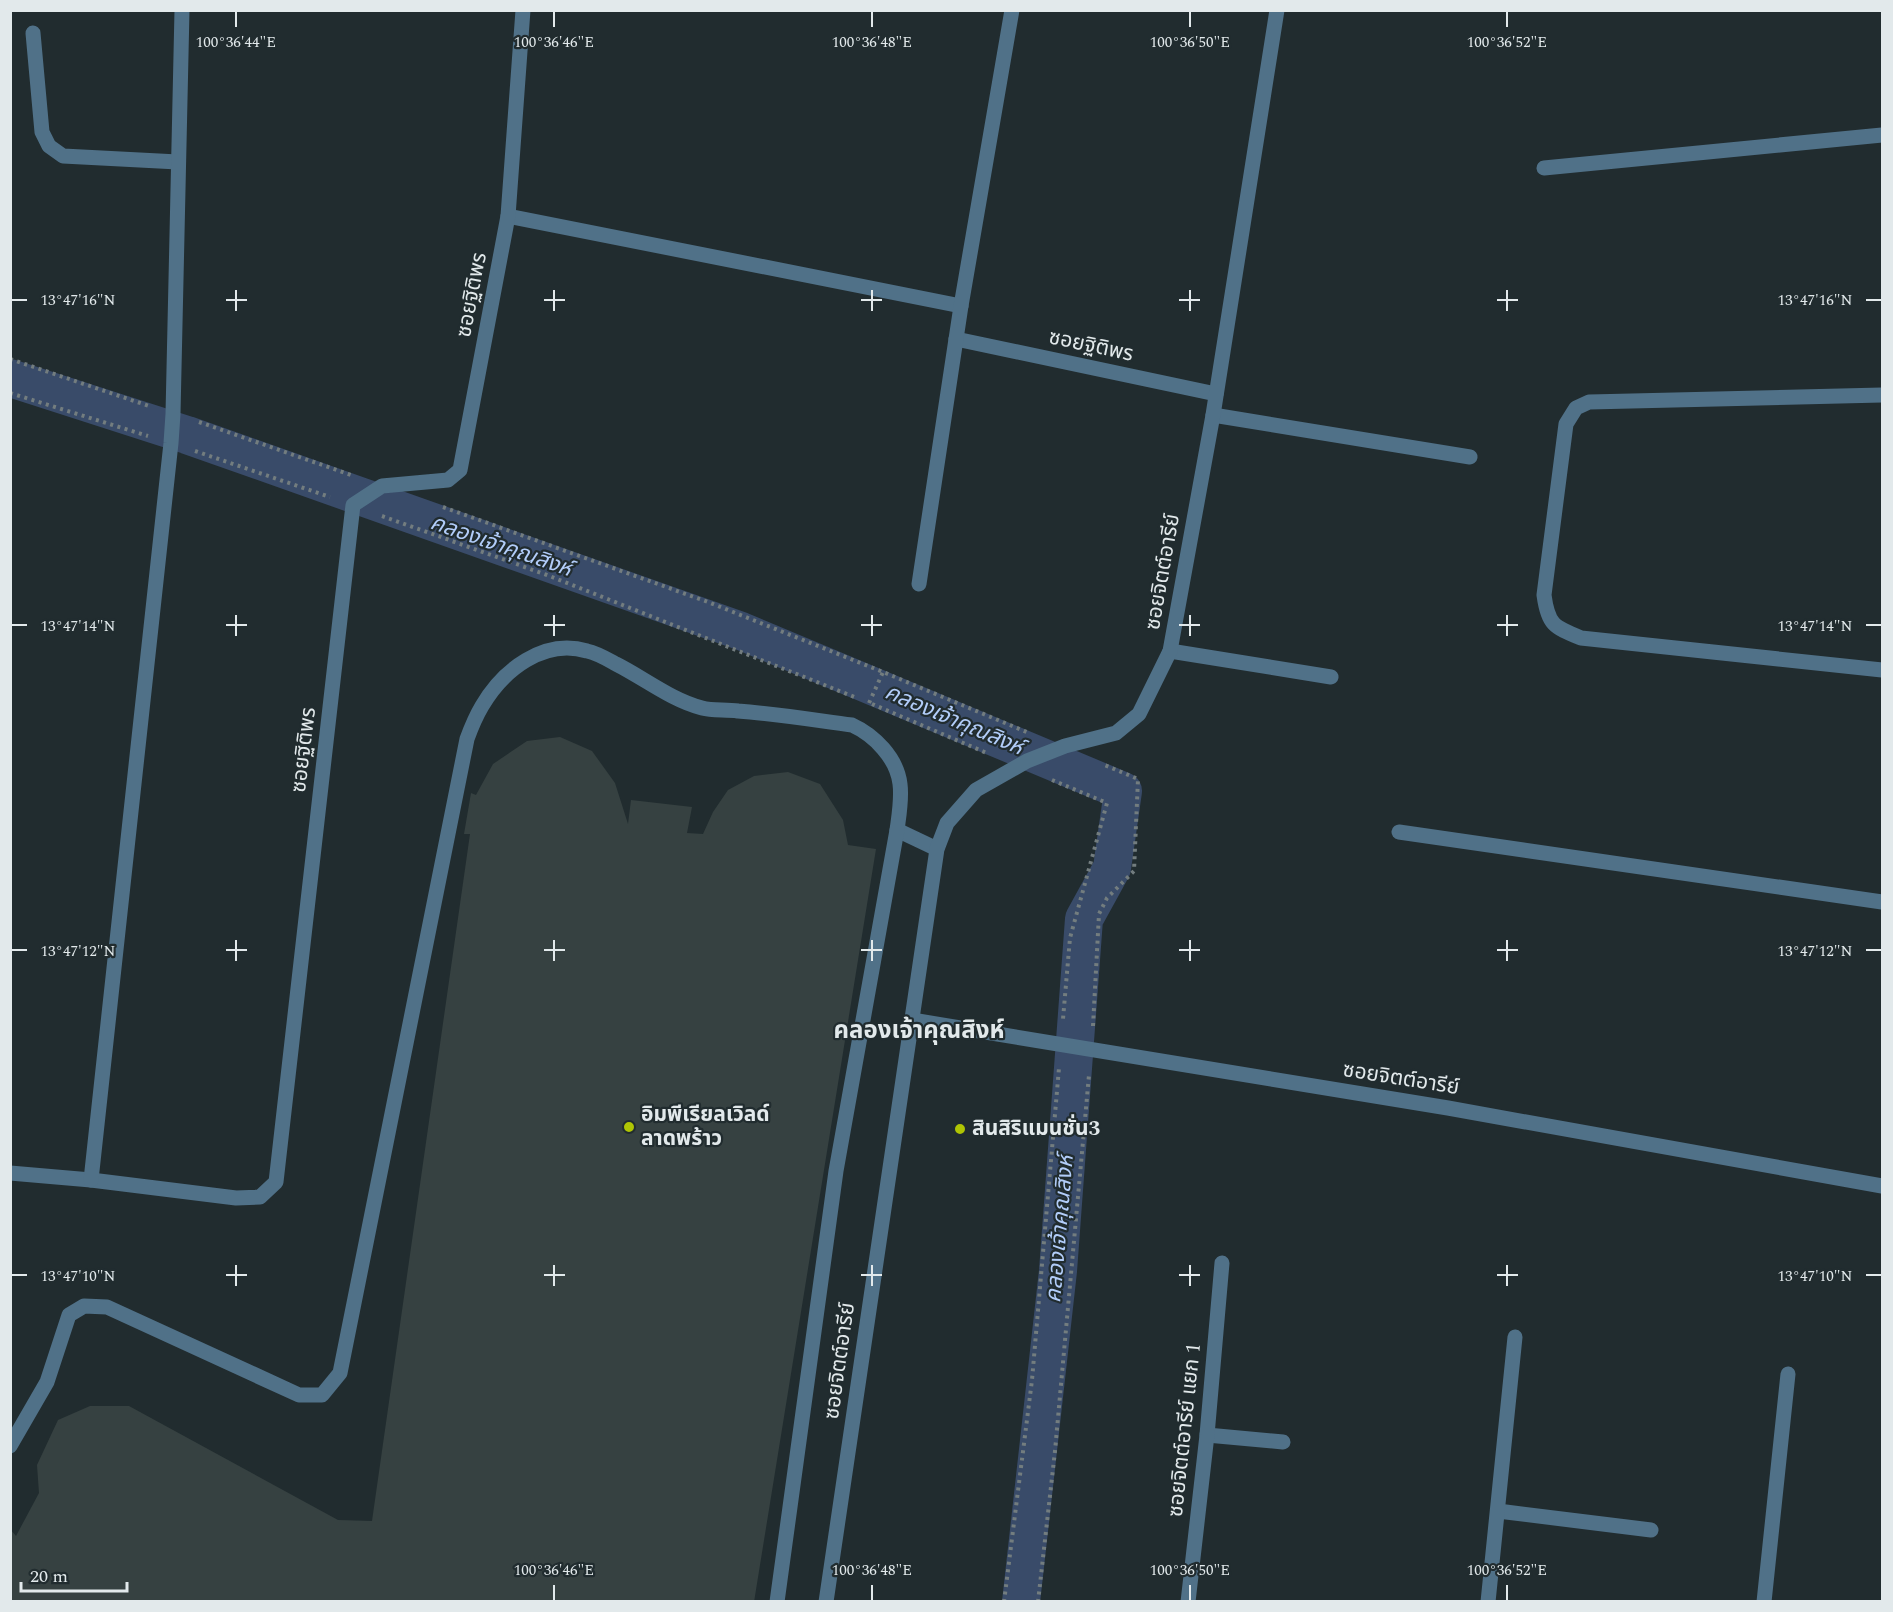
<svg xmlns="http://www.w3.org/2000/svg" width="1893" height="1612" viewBox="0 0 1893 1612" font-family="Spectral,'Noto Sans Thai',serif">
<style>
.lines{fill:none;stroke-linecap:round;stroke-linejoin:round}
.canal{stroke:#394b69;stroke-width:38}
.building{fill:#364141}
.path{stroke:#737d7f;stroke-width:4;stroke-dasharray:3 4.5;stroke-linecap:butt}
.lane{stroke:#507188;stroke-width:15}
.street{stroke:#507188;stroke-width:15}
.ticks{fill:none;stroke:#e2e9eb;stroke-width:2}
.poi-dot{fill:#afc504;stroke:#212c2f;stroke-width:2}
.labels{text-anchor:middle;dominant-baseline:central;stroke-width:4.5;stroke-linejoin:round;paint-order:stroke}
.street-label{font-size:21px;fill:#e2e9eb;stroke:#212c2f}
.poi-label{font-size:21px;font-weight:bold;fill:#e2e9eb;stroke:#212c2f;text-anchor:start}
.water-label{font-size:22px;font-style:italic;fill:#b2cdf9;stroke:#212c2f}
.quarter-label{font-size:24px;font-weight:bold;fill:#e2e9eb;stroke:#212c2f}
.ticks-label{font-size:15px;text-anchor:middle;fill:#e2e9eb;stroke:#212c2f;stroke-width:4.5;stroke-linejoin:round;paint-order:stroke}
</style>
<rect width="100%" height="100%" fill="#212c2f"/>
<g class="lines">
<path class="canal" d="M10,378L187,435L741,631L1123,791L1112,868L1084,919L1058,1271L1021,1602"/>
</g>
<path class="building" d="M560,737L592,751L615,783L628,824L631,800L692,807L687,833L703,834L713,812L728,790L754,776L788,772L820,784L843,820L848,845L876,849L754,1602H10V1529L16,1536L39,1493L37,1465L58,1420L90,1406H129L338,1520L372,1521L470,834H464L471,793L476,795L493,764L527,741Z"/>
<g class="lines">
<g class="path">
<path d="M10,359L149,406"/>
<path d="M10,393L148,436"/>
<path d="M199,422L351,475"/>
<path d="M195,451L330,497"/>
<path d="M443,507L708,602L883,672L1029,733"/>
<path d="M382,516L547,575L857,698"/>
<path d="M869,703L883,672"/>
<path d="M872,704L989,754"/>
<path d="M1052,780L1107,803L1070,938L1063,1019"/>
<path d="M1093,1026L1099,914L1107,898L1134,871L1138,779L1102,764"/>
<path d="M1004,1602L1032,1380L1059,1068"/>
<path d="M1038,1602L1055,1451L1089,1075"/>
</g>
<g class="lane">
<path d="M1170,651L1331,677"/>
<path d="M897,830L937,849"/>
<path d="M10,1446L47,1382L69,1315L84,1306L107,1307L299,1395H322L340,1373L467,739C471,728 476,716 482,706C503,670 544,638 587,651C597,653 607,659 616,664C644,678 671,700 702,708C713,711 726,709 738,711C776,714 814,720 852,725C874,735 897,758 900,784C902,799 899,815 897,830L836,1171L777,1602"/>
<path d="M1498,1511L1651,1530"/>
</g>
<g class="street">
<path d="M33,33L42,132L49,146L63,156L178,162"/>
<path d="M1544,168L1882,135"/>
<path d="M508,216L961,306"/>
<path d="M956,339L1216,394"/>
<path d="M1882,395L1589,402L1576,408L1566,424L1544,595C1548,625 1554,627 1581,638L1882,670"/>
<path d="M1213,415L1470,457"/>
<path d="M919,584L961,306L1012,10"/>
<path d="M1399,832L1882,902"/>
<path d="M912,1020L1448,1108L1882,1186"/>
<path d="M10,1173L91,1180L236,1198L260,1197L276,1182L353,505L382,486L448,480L460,470L508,216L523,10"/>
<path d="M91,1180L171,443L173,414L182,10"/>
<path d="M1207,1435L1283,1442"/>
<path d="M826,1602L937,849L947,823L976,790L1027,761L1065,746L1116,733L1139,714L1170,651L1213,415L1277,10"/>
<path d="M1188,1602L1207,1435L1222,1263"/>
<path d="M1488,1602L1515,1337"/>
<path d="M1764,1602L1788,1374"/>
</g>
</g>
<path class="ticks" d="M236,12V27M554,12V27M872,12V27M1190,12V27M1507,12V27M236,290V311M554,290V311M872,290V311M1190,290V311M1507,290V311M12,300H27M226,300H247M544,300H565M861,300H882M1179,300H1200M1497,300H1518M1866,300H1881M236,615V636M554,615V636M872,615V636M1190,615V636M1507,615V636M12,625H27M226,625H247M544,625H565M861,625H882M1179,625H1200M1497,625H1518M1866,625H1881M236,940V961M554,940V961M872,940V961M1190,940V961M1507,940V961M12,950H27M226,950H247M544,950H565M861,950H882M1179,950H1200M1497,950H1518M1866,950H1881M236,1265V1286M554,1265V1286M872,1265V1286M1190,1265V1286M1507,1265V1286M12,1275H27M226,1275H247M544,1275H565M861,1275H882M1179,1275H1200M1497,1275H1518M1866,1275H1881M554,1585V1600M872,1585V1600M1190,1585V1600M1507,1585V1600"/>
<g class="poi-dot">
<circle cx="629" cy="1127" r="6"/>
<circle cx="960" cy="1129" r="6"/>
</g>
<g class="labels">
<g class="street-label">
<text transform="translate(472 295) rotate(-79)">ซอยฐิติพร</text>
<text transform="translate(1091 346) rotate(12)">ซอยฐิติพร</text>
<text transform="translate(1163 572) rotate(-80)">ซอยจิตต์อารีย์</text>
<text transform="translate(304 750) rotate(-83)">ซอยฐิติพร</text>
<text transform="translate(1401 1079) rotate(9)">ซอยจิตต์อารีย์</text>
<text transform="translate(840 1361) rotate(-82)">ซอยจิตต์อารีย์</text>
<text transform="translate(1185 1430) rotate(-84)">ซอยจิตต์อารีย์ แยก 1</text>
</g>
<g class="poi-label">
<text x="641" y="1115">อิมพีเรียลเวิลด์<tspan x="641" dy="24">ลาดพร้าว</tspan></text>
<text x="972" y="1129">สินสิริแมนชั่น3</text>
</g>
<g class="water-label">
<text transform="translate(501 546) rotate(19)">คลองเจ้าคุณสิงห์</text>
<text transform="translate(954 720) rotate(23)">คลองเจ้าคุณสิงห์</text>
<text transform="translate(1060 1229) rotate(-85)">คลองเจ้าคุณสิงห์</text>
</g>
<g class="quarter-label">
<text x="919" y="1031">คลองเจ้าคุณสิงห์</text>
</g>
</g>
<g class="ticks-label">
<text x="236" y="47">100°36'44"E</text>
<text x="554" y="47">100°36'46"E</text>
<text x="872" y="47">100°36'48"E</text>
<text x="1190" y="47">100°36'50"E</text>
<text x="1507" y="47">100°36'52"E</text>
<text x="78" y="305">13°47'16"N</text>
<text x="1815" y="305">13°47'16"N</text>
<text x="78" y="631">13°47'14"N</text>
<text x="1815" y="631">13°47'14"N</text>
<text x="78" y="956">13°47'12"N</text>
<text x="1815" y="956">13°47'12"N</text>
<text x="78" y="1281">13°47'10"N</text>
<text x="1815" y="1281">13°47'10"N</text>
<text x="554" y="1575">100°36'46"E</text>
<text x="872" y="1575">100°36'48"E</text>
<text x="1190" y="1575">100°36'50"E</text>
<text x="1507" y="1575">100°36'52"E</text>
</g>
<rect width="1893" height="1612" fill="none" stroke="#e2e9eb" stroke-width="24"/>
<path d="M21 1582v9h106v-9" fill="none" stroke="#e2e9eb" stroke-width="3"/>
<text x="30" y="1582" font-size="18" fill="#e2e9eb" stroke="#212c2f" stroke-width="4.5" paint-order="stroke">20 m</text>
</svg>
